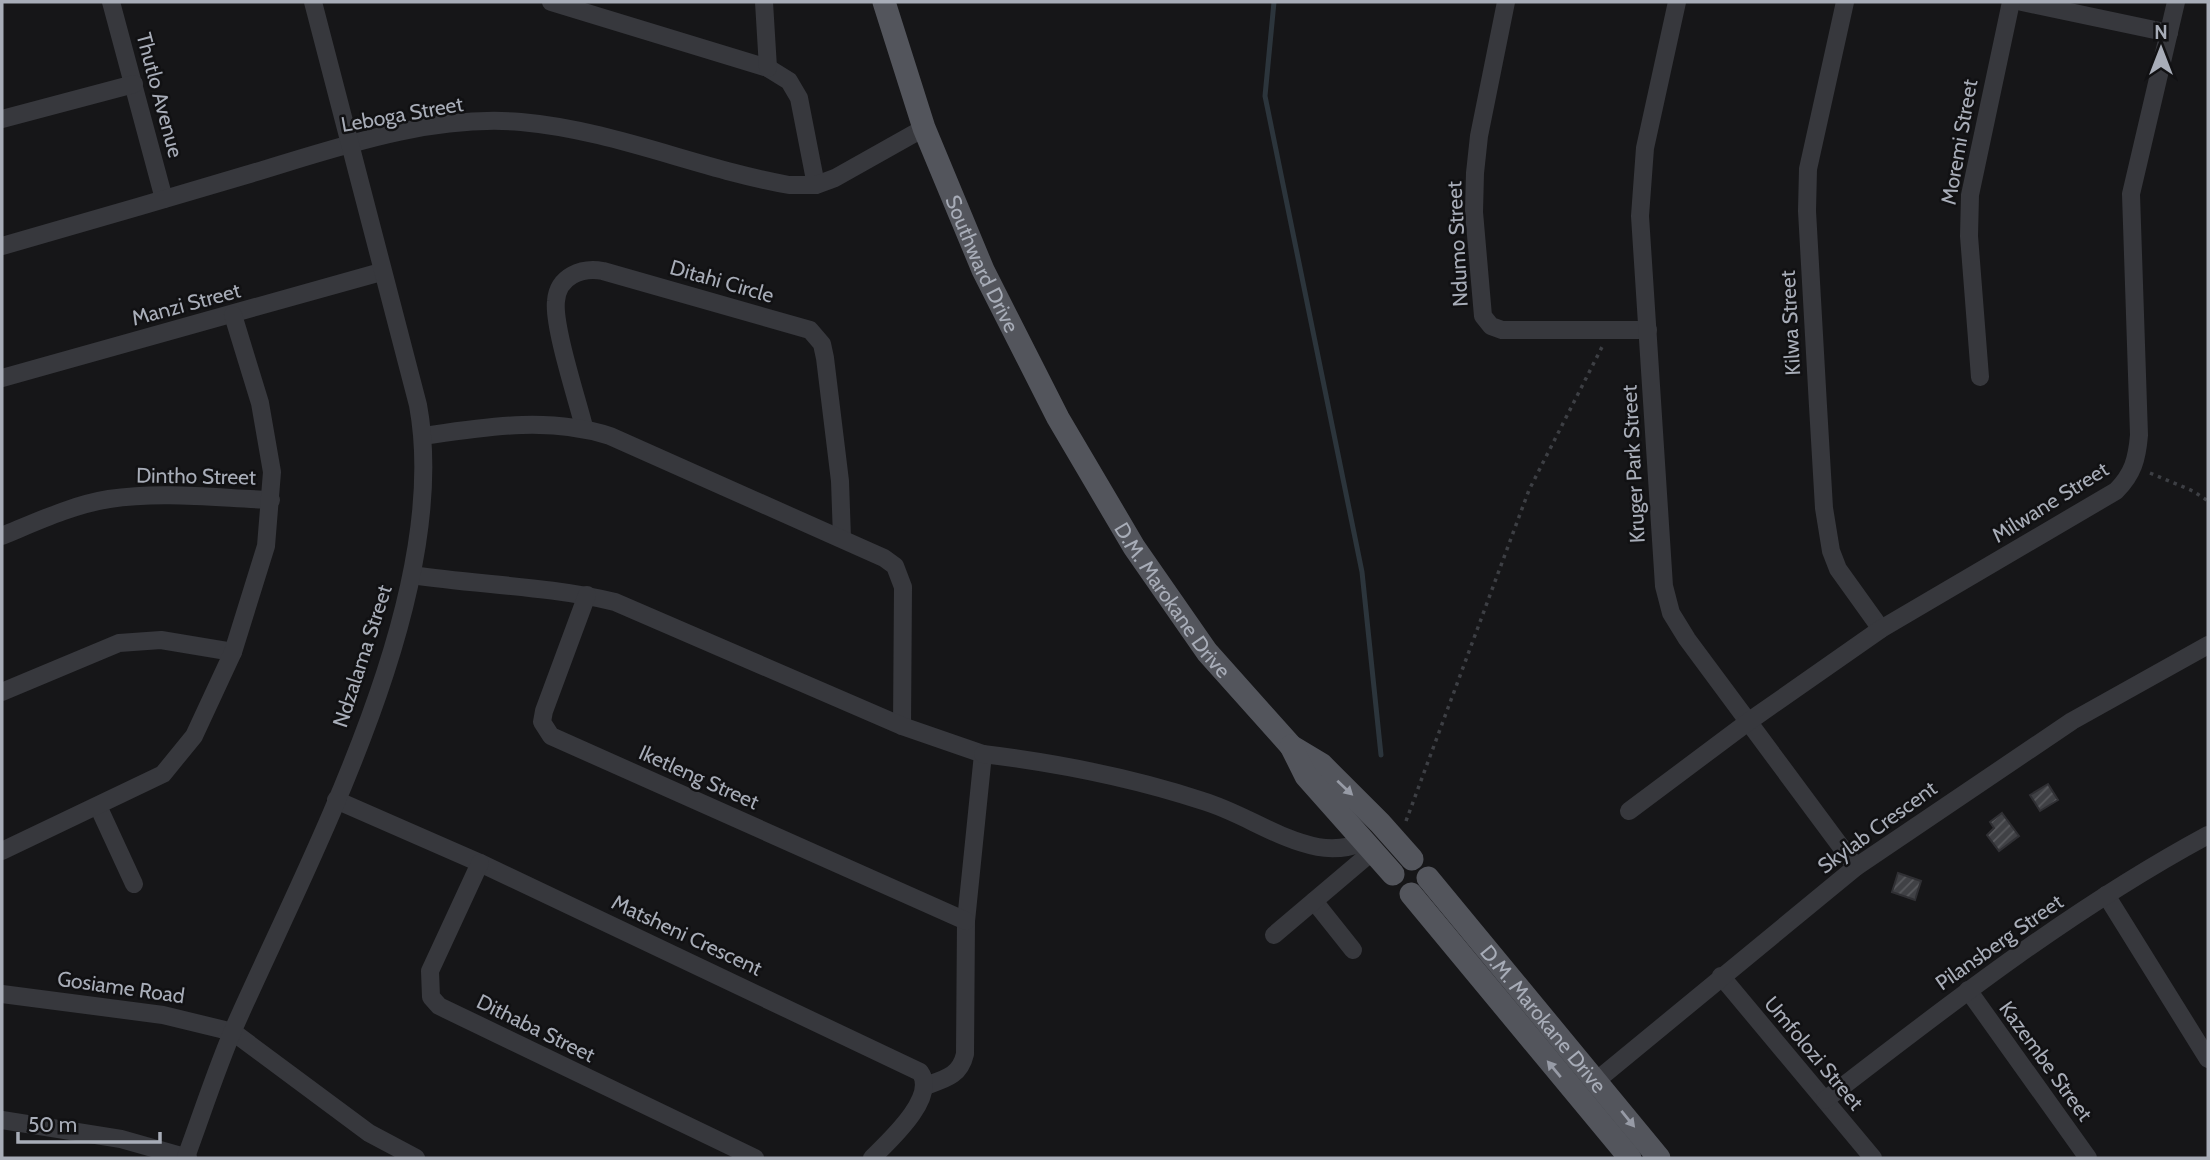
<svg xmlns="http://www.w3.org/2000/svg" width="2210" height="1160" viewBox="0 0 2210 1160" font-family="Cabin,sans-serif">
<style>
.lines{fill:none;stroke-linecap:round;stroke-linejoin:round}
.stream{stroke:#2c353c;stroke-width:5}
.building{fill:url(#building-hatch);stroke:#303034;stroke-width:2}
.path{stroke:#3d3f44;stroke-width:3.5;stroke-dasharray:3.5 5;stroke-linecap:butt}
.minor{stroke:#37383d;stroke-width:18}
.major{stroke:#53555c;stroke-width:23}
.oneway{fill:#979ba6}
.labels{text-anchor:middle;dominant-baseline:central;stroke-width:5;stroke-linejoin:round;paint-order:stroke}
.street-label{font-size:21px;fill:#a8adb8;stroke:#111113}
</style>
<defs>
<pattern id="building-hatch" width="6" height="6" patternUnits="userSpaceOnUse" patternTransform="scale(1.75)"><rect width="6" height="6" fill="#404145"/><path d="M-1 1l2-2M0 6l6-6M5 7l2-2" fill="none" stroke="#595a5e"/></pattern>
</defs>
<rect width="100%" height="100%" fill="#161618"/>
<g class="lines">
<path class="stream" d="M1274,2L1265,96L1362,572L1381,755"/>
</g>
<g class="building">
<path d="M2048,784L2058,800L2040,811L2030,795Z"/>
<path d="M2002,813L2019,836L1999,851L1987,835L1994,828L1990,822Z"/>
<path d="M1898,873L1921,881L1915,900L1892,892Z"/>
</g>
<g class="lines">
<g class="path">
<path d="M2150,473L2193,491L2208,501"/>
<path d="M1406,821L1529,490L1602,347"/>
</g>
<g class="minor">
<path d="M111,2L164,199"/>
<path d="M551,2L768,68L789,81L799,98L816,185"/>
<path d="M764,2L768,68"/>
<path d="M1506,2L1479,136L1475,173L1474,212L1483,316L1491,326L1502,330H1648"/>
<path d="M1677,2L1645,148L1640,216L1664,586L1671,613L1687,639L1856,867"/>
<path d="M1845,2L1808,169L1807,211L1818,406L1824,508L1831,551L1838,569L1881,629"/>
<path d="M2022,2L2169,33"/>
<path d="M2,119L134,84"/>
<path d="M2,246C83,223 165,199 246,175C333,149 429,114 521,122C613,130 699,169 789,185H816L835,178L924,128"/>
<path d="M1980,377L1969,236L1970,195L2011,2"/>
<path d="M2,378L381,272"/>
<path d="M584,427C577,399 553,326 556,301C558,276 582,267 603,271L810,330L822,344L825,358L840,481L842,538"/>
<path d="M423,436C485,427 549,416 610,436L884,558L895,566L903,587L902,726"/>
<path d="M2,536C36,522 72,505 109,499C162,491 217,498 271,500"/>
<path d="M412,575C479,585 549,586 615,602L902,726L983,754L966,921L965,1054C960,1076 945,1079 925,1086"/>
<path d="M587,595L544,711L542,722L551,736L966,921"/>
<path d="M2,692L119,643L161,640L233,652"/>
<path d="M983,754C1057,763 1133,778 1203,801C1243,813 1277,839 1318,847C1335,850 1349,848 1365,842"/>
<path d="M336,800L480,863L920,1072C938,1097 889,1141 872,1158"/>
<path d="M98,806L134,884"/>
<path d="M1629,811L1748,722L1881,629L2116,491C2133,474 2137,459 2139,435L2131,194L2176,2"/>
<path d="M2,851L163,774L194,736L233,652L266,546L272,472L260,403L233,315"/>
<path d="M480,863L430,971L431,997L439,1006L755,1158"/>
<path d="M2106,895L2208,1059"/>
<path d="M1314,901L1353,950"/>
<path d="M1274,935L1373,851"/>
<path d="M1721,976L1873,1158"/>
<path d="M1968,990L2088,1158"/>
<path d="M2,994L163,1015L233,1032L369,1133L416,1158"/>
<path d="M1596,1081L1856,867L2072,721L2208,645"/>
<path d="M1825,1100C1948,1005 2071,909 2208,835"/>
<path d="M2,1120L121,1139L188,1158"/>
<path d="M186,1157C202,1114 216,1070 234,1028C310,856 453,595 418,405L313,2"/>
</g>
<g class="major">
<path id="s1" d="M884,2L924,128L983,270L1058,418L1134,547L1207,652L1291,746L1321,764L1380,823L1412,859"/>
<path d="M1291,746L1306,776L1393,874"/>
<path id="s2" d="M1428,878L1659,1158"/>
<path d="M1411,894L1630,1158"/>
</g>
</g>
<defs><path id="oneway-solid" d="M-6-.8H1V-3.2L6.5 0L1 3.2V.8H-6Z" transform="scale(1.75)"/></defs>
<g class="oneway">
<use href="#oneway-solid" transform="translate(1345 788) rotate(43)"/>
<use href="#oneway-solid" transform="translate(1554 1069) rotate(-130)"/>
<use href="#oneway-solid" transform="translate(1628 1119) rotate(51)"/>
</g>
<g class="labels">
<g class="street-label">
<text transform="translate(160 95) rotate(75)">Thutlo Avenue</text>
<text transform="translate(402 114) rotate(-10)">Leboga Street</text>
<text transform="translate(1959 142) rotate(-80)">Moremi Street</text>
<text transform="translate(1457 244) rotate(-93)">Ndumo Street</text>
<text stroke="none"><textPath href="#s1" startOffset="280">Southward Drive</textPath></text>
<text transform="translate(722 281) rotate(16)">Ditahi Circle</text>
<text transform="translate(186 304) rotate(-15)">Manzi Street</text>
<text transform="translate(1790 323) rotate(-93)">Kilwa Street</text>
<text transform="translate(1633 464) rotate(-93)">Kruger Park Street</text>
<text transform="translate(196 476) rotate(1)">Dintho Street</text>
<text transform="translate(2050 502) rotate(-32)">Milwane Street</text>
<text stroke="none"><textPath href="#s1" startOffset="667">D.M. Marokane Drive</textPath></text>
<text transform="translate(362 656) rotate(-72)">Ndzalama Street</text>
<text transform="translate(699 777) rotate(24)">Iketleng Street</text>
<text transform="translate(1877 827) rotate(-36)">Skylab Crescent</text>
<text transform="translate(687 935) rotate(25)">Matsheni Crescent</text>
<text transform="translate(1999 942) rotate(-35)">Pilansberg Street</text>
<text transform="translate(121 987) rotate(8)">Gosiame Road</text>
<text stroke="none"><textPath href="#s2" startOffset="182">D.M. Marokane Drive</textPath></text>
<text transform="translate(536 1028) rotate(26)">Dithaba Street</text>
<text transform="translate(1814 1053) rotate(50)">Umfolozi Street</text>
<text transform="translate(2046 1061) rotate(54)">Kazembe Street</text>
</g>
</g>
<rect width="2210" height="1160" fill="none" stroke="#a8adb8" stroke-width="7"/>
<g transform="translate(2161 49)" stroke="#111113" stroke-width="5" paint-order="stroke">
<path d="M0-5L12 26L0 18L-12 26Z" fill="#a8adb8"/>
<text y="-10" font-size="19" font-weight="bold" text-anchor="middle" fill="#a8adb8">N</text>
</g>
<path d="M18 1132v10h142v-10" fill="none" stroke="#a8adb8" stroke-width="3.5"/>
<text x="28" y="1132" font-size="21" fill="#a8adb8" stroke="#111113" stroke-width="5" paint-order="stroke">50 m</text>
</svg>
